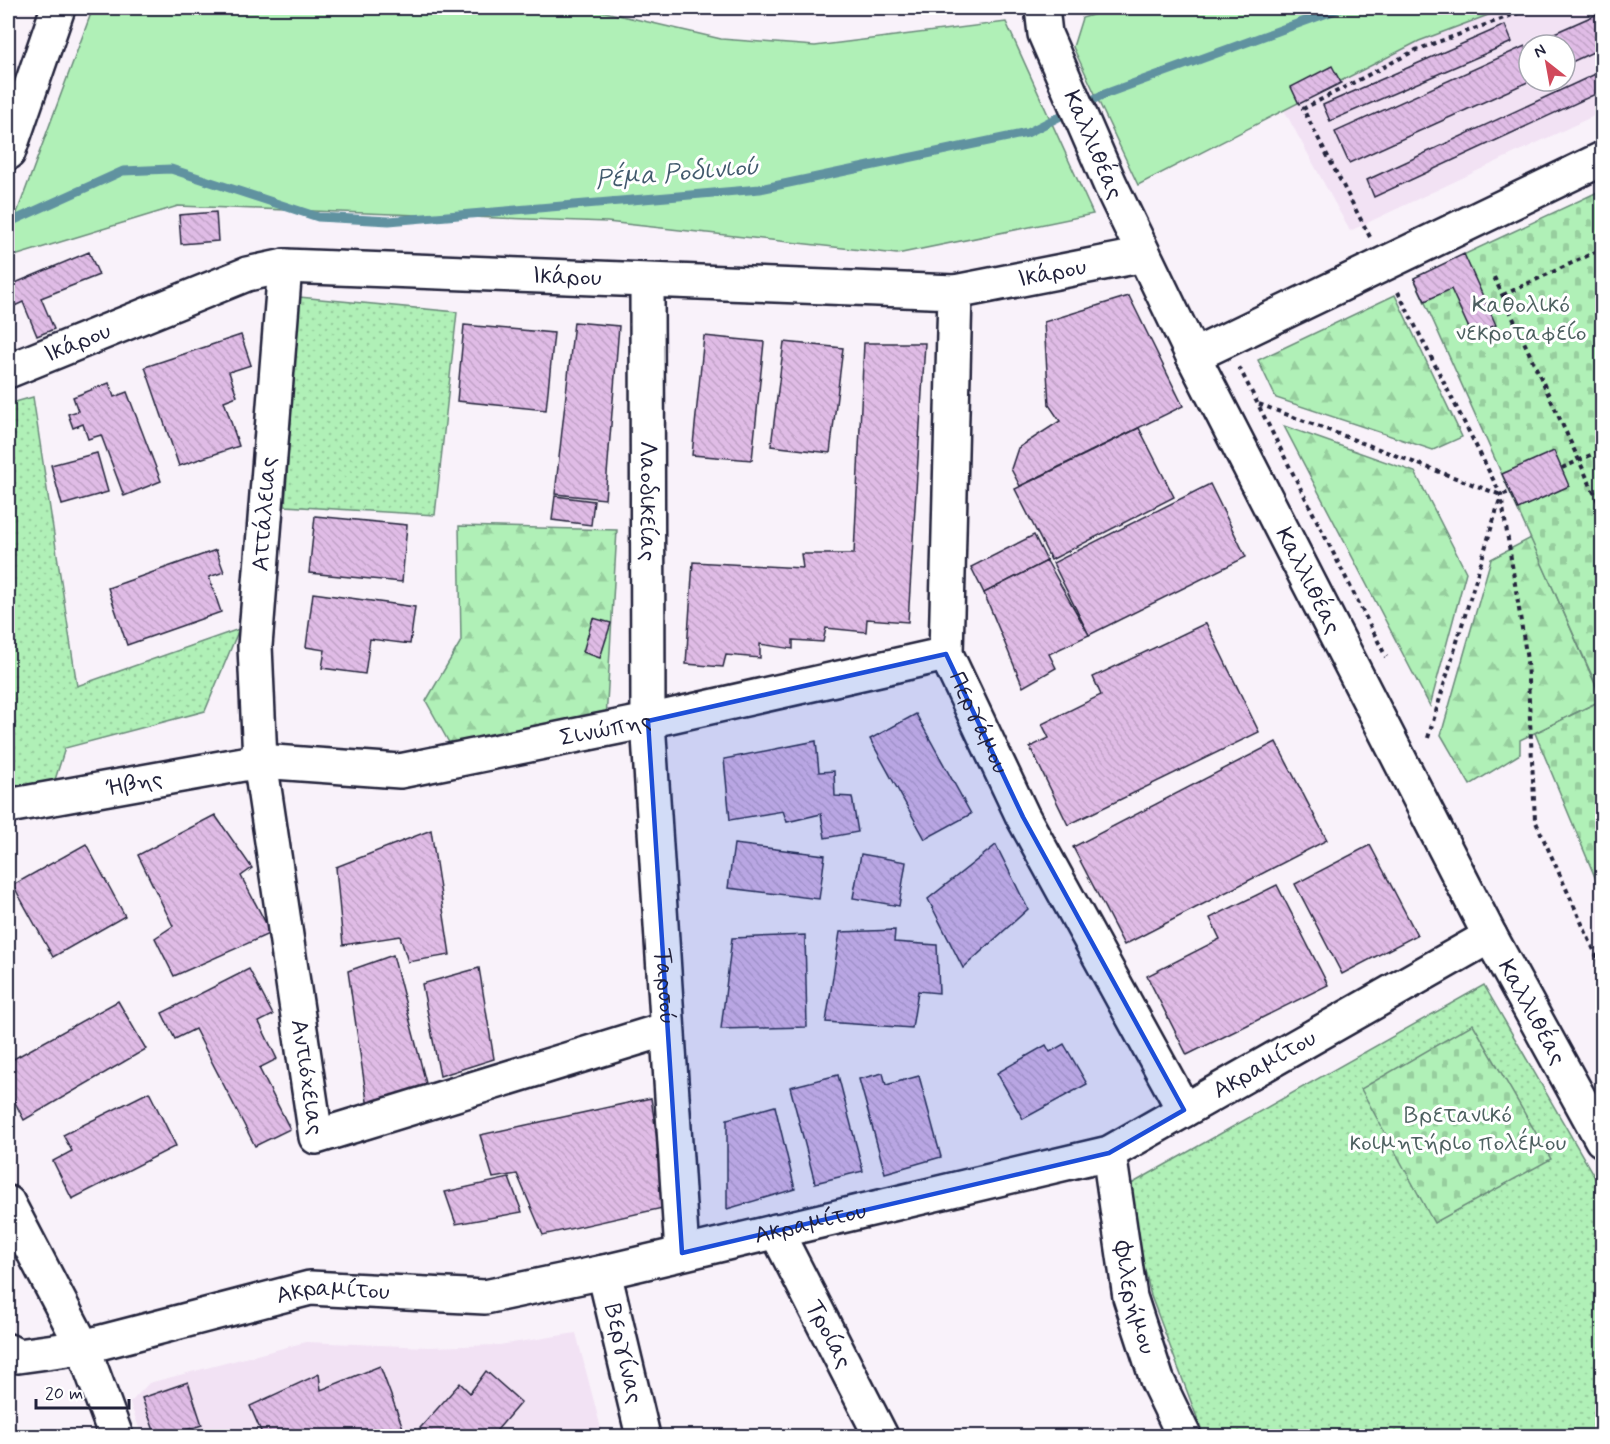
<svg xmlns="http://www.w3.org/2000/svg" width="1610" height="1444" viewBox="0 0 1610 1444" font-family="Mynerve,sans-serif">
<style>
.built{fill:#f2e2f4;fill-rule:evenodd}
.grass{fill:url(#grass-dots);stroke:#698979;stroke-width:1.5}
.forest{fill:url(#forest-firs);stroke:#698979;stroke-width:1.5}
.cemetery{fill:url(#cemetery-stones);stroke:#698979;stroke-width:1.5}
.park{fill:#b0f0b7;stroke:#698979;stroke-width:1.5}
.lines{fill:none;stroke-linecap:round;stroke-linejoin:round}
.stream{stroke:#6192a0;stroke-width:9}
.building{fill:url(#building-back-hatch);stroke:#22223b;stroke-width:1.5}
.street-casing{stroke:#22223b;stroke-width:38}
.secondary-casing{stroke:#22223b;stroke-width:38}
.path{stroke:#22223b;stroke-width:4;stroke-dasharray:4.5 4.5;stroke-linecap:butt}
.street{stroke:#fff;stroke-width:33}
.secondary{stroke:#fff;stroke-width:33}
.marked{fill:#1d4ed8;fill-opacity:0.2;stroke:#1d4ed8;stroke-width:4.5;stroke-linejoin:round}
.labels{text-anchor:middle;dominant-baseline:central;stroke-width:6;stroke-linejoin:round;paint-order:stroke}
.street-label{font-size:24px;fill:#22223b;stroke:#fff}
.park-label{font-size:24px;fill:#4d6060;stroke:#fff}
.water-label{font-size:26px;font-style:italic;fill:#425a6d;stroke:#fff}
</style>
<defs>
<pattern id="grass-dots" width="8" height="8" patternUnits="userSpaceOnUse" patternTransform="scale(1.5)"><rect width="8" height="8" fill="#b0f0b7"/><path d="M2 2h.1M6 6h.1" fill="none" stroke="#97ce9e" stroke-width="1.8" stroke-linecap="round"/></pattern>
<pattern id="forest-firs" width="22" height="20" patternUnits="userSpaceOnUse" patternTransform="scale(1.5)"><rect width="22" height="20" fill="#b0f0b7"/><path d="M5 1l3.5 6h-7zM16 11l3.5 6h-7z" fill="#97ce9e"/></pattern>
<pattern id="cemetery-stones" width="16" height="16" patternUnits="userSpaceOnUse" patternTransform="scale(1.5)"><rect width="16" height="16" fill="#b0f0b7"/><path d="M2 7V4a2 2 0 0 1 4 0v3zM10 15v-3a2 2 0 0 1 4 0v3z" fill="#97ce9e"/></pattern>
<pattern id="building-back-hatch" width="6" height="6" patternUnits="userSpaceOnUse" patternTransform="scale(1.5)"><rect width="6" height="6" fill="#e0bce6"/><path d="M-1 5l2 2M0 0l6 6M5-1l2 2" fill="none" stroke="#c0a1c6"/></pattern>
</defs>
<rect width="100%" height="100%" fill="#f9f2fa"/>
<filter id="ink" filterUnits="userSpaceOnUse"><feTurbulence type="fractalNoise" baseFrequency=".0167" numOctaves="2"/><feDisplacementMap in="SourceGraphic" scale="12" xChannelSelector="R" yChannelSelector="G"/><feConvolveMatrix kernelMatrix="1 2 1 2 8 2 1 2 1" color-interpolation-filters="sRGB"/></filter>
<g filter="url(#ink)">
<g class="built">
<path d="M1507,8H1602V112L1350,231L1284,110L1419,41ZM1529,45H1565V81H1529Z"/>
<path d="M576,1333L603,1436H142L130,1403L149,1383L306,1342L428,1347L499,1345Z"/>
</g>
<g class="grass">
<path d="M299,297L457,312L435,515L285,506Z"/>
<path d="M33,397L77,686L239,629L205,711L65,748L54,783L8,786V404Z"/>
<path d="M1484,985L1602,1190V1436H1204L1151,1296L1126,1187Z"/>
</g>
<g class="forest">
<path d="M1395,295L1462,437L1433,450L1276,398L1258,360Z"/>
<path d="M1284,426L1415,472L1466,572L1430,706Z"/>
<path d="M459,526L617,530L606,720L452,748L426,701L461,641Z"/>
<path d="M1531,538L1602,700L1520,740V754L1470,785L1441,735L1491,559Z"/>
</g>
<g class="cemetery">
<path d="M1602,190V698L1414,278Z"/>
<path d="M1602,700V894L1535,733Z"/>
<path d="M1473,1024L1551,1159L1434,1223L1361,1089Z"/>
</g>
<g class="park">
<path d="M93,8H588L721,39L815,46L1006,22L1093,214L897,254L607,222L178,206L8,258V237Z"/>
<path d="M1116,8H1507L1419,41L1138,185L1073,47L1082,18Z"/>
</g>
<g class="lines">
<path class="stream" d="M8,223L123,171L171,169L318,217L389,221L760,189L1027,133L1102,95L1341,8"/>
</g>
<g class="building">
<path d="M1602,12V48L1565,65V45H1554L1550,35Z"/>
<path d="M1505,25L1512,42L1330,121L1323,105Z"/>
<path d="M1525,46L1529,54L1530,81L1349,163L1335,132Z"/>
<path d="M1332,66L1341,83L1299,104L1291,87Z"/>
<path d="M1602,71V91L1374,197L1367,180Z"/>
<path d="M216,212L218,241L181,244L179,215Z"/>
<path d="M89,252L99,275L41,298L54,329L37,336L23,302L8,309V286Z"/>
<path d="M1464,254L1496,325L1472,335L1451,289L1425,301L1414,278Z"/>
<path d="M1129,296L1183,406L1020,486L1011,469L1018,448L1060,421L1049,405L1044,322Z"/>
<path d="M574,322L619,326L605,499L555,494Z"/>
<path d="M464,325L554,333L546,410L457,401Z"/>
<path d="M241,335L251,365L229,372L237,396L224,401L239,446L179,466L145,367Z"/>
<path d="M704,336L764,342L752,460L692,455Z"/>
<path d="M784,342L843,348L830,453L771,446Z"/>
<path d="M864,343H925L908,622L867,619L866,632L826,628L823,642L793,640V649L760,644V658L726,655L723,667L686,664L693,562L803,568L801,554H854Z"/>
<path d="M109,383L114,397L127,392L161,481L124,496L101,435L88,439L83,424L73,428L68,414L78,411L73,397Z"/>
<path d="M1139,428L1174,497L1051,560L1015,489Z"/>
<path d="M1554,451L1569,486L1518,509L1502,474Z"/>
<path d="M97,453L108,492L62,505L51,465Z"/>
<path d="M1210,484L1246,557L1089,635L1053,563Z"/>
<path d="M555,496L594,501L591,525L552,520Z"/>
<path d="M315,516L407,525L402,582L309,573Z"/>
<path d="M1034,535L1047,561L984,593L971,567Z"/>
<path d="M216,550L224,572L209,577L221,612L127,645L108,588Z"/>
<path d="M1047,561L1089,635L1049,654L1056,668L1023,687L984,593Z"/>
<path d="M313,593L415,607L410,644L370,639L365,674L322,668L325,650L306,647Z"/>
<path d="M593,618L611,623L600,658L583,652Z"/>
<path d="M1206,623L1259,732L1068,825L1030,747L1049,738L1042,724L1101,695L1093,677Z"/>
<path d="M916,714L971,814L925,839L870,739Z"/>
<path d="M816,741L819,772L834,771L835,796L852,797L858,832L825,838L821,814L787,822L783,811L730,820L724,759Z"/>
<path d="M1276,742L1327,840L1124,945L1073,847Z"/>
<path d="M215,815L252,868L241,876L271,933L174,976L155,938L173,926L138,855Z"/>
<path d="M431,830L450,955L408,962L400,936L343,945L336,867Z"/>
<path d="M86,844L125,916L53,957L13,885Z"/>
<path d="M734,844L825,855L819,899L728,888Z"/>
<path d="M996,845L1028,909L963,968L928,899Z"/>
<path d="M1370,845L1417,935L1342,974L1295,884Z"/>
<path d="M861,854L906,862L899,906L853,898Z"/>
<path d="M1277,885L1328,985L1187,1055L1147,976L1220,939L1210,918Z"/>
<path d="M895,930L894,942L937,945L939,993L918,991L912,1028L826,1022L840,932Z"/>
<path d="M805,935L807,1027L721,1029L732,938Z"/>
<path d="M393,955L428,1091L368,1108L348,971Z"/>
<path d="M479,968L494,1059L440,1076L422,984Z"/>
<path d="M249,969L273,1015L259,1022L277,1059L259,1068L290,1129L255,1146L195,1029L175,1039L162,1013Z"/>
<path d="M118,1001L146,1049L24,1120L8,1089V1062Z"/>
<path d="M1064,1044L1087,1084L1023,1119L997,1073L1046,1045L1050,1052Z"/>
<path d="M883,1073L886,1085L919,1076L941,1157L885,1173L859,1079Z"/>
<path d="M838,1075L863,1171L815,1183L790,1087Z"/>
<path d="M149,1092L176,1146L72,1199L53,1161L72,1151L63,1135Z"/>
<path d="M651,1098L667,1207L543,1235L517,1174L493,1178L480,1135Z"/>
<path d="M775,1106L795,1189L727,1209V1119Z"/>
<path d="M509,1178L522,1212L456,1224L445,1192Z"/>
<path d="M380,1366L406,1436H263L250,1406L319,1374L321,1390Z"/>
<path d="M486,1371L521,1402L492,1436H413L460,1383L470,1393Z"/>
<path d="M188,1382L202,1425L167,1436H156L142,1398Z"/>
</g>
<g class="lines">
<g class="street-casing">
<g id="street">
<path d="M8,153L58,8"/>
<path id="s1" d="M285,266L255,646L260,761L316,1137L667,1029"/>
<path id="s2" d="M647,281L648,721L682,1253"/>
<path id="s3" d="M955,292L946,654L1023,817L1184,1110"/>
<path id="s4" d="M8,371L247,274L285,266L955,292L1144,255"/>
<path id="s5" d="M8,806L260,761L400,771L648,721L946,654"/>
<path id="s6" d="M1109,1153L1130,1297L1157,1380L1184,1436"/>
<path d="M8,1203L83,1347L116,1436"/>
<path id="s7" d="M776,1231L881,1436"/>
<path id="s8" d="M604,1272L643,1436"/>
<path id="s9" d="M8,1351L18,1356L83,1347L310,1288L485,1297L604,1272L1109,1153L1490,936"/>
</g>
</g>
<g class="secondary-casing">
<g id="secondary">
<path id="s10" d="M1042,8L1045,34L1110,184L1193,356L1490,936L1602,1140"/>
<path d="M1193,356L1602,159"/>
</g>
</g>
<g class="path">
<path d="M1370,237L1303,109L1416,50L1518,13L1516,8"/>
<path d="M1494,277L1602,510"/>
<path d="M1398,292L1501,495L1527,660L1535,820L1602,968"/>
<path d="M1503,295L1602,249"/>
<path d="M1239,367L1386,657"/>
<path d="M1259,404L1501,495L1510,492"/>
<path d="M1562,468L1602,450"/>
<path d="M1428,738L1500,499"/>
</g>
<use href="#street" class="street"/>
<use href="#secondary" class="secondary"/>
</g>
</g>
<path class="marked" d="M946,654L1023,817L1184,1110L1109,1153L682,1253L648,721Z"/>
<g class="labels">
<g class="street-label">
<text stroke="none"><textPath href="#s10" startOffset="147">Καλλιθέας</textPath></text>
<text stroke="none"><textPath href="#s4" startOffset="1066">Ικάρου</textPath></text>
<text stroke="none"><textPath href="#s4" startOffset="579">Ικάρου</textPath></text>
<text stroke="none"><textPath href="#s4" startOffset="75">Ικάρου</textPath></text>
<text stroke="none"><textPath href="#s2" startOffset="220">Λαοδικείας</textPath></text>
<text transform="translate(265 514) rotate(-86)">Αττάλειας</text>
<text stroke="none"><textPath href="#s10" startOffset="633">Καλλιθέας</textPath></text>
<text stroke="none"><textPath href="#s3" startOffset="438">Περγάμου</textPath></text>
<text stroke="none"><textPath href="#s5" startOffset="606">Σινώπης</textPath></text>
<text stroke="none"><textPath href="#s5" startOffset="128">Ήβης</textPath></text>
<text stroke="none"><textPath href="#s2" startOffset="706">Ταρσού</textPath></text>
<text stroke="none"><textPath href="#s10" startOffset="1119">Καλλιθέας</textPath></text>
<text stroke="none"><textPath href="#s9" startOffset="1306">Ακραμίτου</textPath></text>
<text stroke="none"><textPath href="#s1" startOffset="816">Αντιόχειας</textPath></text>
<text stroke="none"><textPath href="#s9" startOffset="820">Ακραμίτου</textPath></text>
<text stroke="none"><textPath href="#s9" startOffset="334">Ακραμίτου</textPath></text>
<text stroke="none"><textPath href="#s6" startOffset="147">Φιλερήμου</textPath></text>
<text stroke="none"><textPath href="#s7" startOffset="116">Τροίας</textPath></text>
<text stroke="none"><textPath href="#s8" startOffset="84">Βεργίνας</textPath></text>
</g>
<g class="park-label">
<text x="1521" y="305">Καθολικό<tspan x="1521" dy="28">νεκροταφείο</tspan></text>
<text x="1458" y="1115">Βρετανικό<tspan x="1458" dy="28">κοιμητήριο πολέμου</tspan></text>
</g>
<g class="water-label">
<text transform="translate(677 174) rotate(-5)">Ρέμα Ροδινιού</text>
</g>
</g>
<rect width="1610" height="1444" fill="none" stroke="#fff" stroke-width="30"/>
<rect x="15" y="15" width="1580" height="1414" fill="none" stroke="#22223b" stroke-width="2" filter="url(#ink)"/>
<g transform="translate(1547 63) rotate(329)"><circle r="28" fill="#ffffff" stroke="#a7a7b1" stroke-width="1.5"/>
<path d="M0-4.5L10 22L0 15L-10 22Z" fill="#d1495b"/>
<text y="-9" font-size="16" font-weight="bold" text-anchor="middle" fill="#22223b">N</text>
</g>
<path d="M36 1399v9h93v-9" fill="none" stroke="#22223b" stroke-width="3"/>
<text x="45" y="1399" font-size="18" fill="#22223b" stroke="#ffffff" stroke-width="4.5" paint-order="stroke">20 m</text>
</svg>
